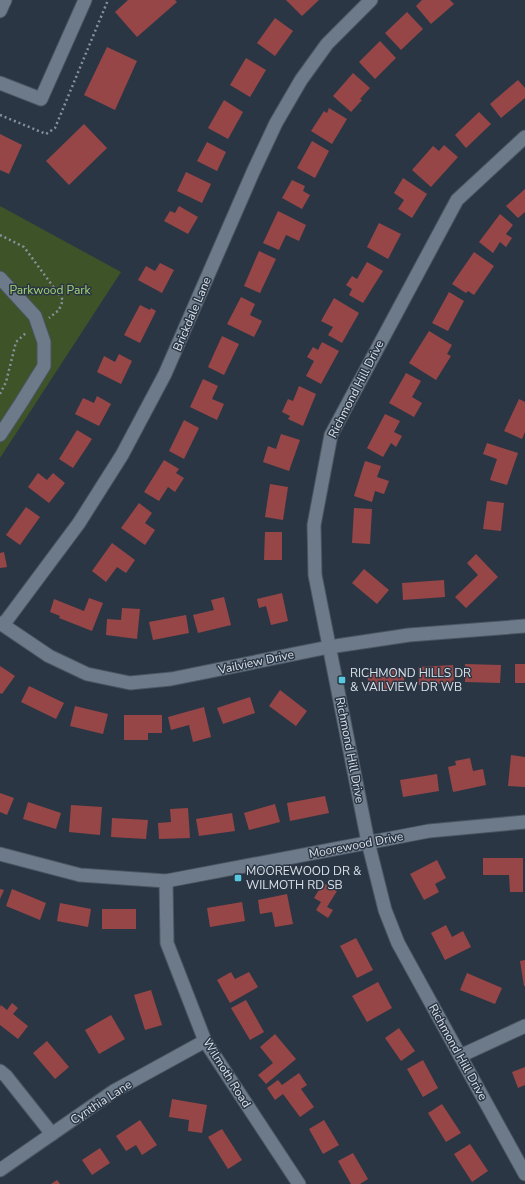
<svg xmlns="http://www.w3.org/2000/svg" width="525" height="1184" viewBox="0 0 525 1184" font-family="'Nunito Sans',sans-serif">
<style>
.green{fill:#3e5328}
.building{fill:#964647}
.lines{fill:none;stroke-linecap:round;stroke-linejoin:round}
.minor-casing{stroke:#4a5560;stroke-width:15}
.path{stroke:#87919c;stroke-width:2.5;stroke-dasharray:2 3;stroke-linecap:butt}
.minor{stroke:#6c7a8a;stroke-width:13}
.poi-dot{fill:#56c9e1;stroke:#2b3644;stroke-width:1.5}
.labels{text-anchor:middle;dominant-baseline:central;stroke-width:3;stroke-linejoin:round;paint-order:stroke}
.park-label{font-size:12px;fill:#a4d573;stroke:#2b3644}
.street-label{font-size:12px;fill:#d9e1ea;stroke:#2b3644}
.poi-label{font-size:12px;fill:#d9e1ea;stroke:#2b3644;text-anchor:start}
</style>
<rect width="100%" height="100%" fill="#2b3644"/>
<path class="green" d="M0,206L121,272L0,458Z"/>
<g class="building">
<path d="M128,0H175L177,2L137,37L115,12Z"/>
<path d="M286,0H319L302,16Z"/>
<path d="M422,0H450L454,4L431,24L416,6Z"/>
<path d="M407,12L423,29L401,50L385,33Z"/>
<path d="M275,18L293,31L275,56L257,43Z"/>
<path d="M380,41L396,58L375,79L359,62Z"/>
<path d="M107,47L137,61L115,110L84,95Z"/>
<path d="M246,58L266,70L250,97L230,85Z"/>
<path d="M353,73L370,88L360,99L362,100L351,112L333,96Z"/>
<path d="M518,80L525,88V98L501,118L490,104Z"/>
<path d="M224,100L243,112L228,139L208,128Z"/>
<path d="M329,108L347,119L332,144L311,131L324,111L327,113Z"/>
<path d="M479,112L491,124L466,148L455,135Z"/>
<path d="M84,124L107,148L69,185L46,161Z"/>
<path d="M0,134L22,145L9,174L0,170Z"/>
<path d="M312,141L329,151L315,178L297,168Z"/>
<path d="M207,142L226,152L217,171L197,161Z"/>
<path d="M444,145L458,157L431,187L412,170L433,146L439,151Z"/>
<path d="M186,172L211,184L202,203L177,191Z"/>
<path d="M403,178L427,194L412,218L398,209L404,200L394,193Z"/>
<path d="M292,180L305,186L303,191L310,195L302,209L282,198Z"/>
<path d="M525,189V212L518,218L506,206Z"/>
<path d="M179,206L198,217L188,234L164,221L170,211L175,213Z"/>
<path d="M278,211L306,225L299,241L286,235L279,250L263,243Z"/>
<path d="M500,214L513,225L506,234L512,238L506,247L500,242L493,253L479,242Z"/>
<path d="M379,223L401,234L388,259L367,247Z"/>
<path d="M259,251L276,259L260,293L244,286Z"/>
<path d="M474,252L494,266L474,295L468,291L466,293L452,284Z"/>
<path d="M367,262L383,271L363,303L349,295L352,289L346,285L352,276L357,279Z"/>
<path d="M160,263L174,270L162,293L138,280L146,266L155,271Z"/>
<path d="M449,292L464,301L448,331L432,323Z"/>
<path d="M241,297L255,304L250,315L262,321L254,337L227,324Z"/>
<path d="M334,298L359,313L342,343L328,335L333,327L321,321Z"/>
<path d="M140,305L150,310L151,308L156,311L140,343L124,335Z"/>
<path d="M429,331L452,345L447,354L451,356L436,380L409,363Z"/>
<path d="M222,336L239,344L224,375L208,367Z"/>
<path d="M322,342L339,351L321,384L306,376L314,361L307,357L313,347L318,350Z"/>
<path d="M119,354L132,361L121,384L97,372L104,356L115,362Z"/>
<path d="M406,373L421,381L412,397L422,403L414,417L389,403Z"/>
<path d="M203,379L218,386L212,399L224,404L217,420L190,407Z"/>
<path d="M299,386L316,394L303,426L288,419L290,416L282,412L288,399L293,401Z"/>
<path d="M97,396L111,404L99,426L75,414L83,398L94,403Z"/>
<path d="M519,399L525,402V432L522,439L504,431Z"/>
<path d="M385,414L400,421L394,432L402,436L396,447L391,443L383,457L367,448Z"/>
<path d="M184,420L199,428L184,459L169,451Z"/>
<path d="M77,430L92,439L73,468L59,459Z"/>
<path d="M281,434L300,440L289,471L263,462L268,446L276,449Z"/>
<path d="M487,443L518,453L507,485L490,480L497,459L483,454Z"/>
<path d="M164,460L179,469L176,473L184,478L175,492L168,487L159,501L144,492Z"/>
<path d="M365,461L381,466L377,477L389,481L384,494L375,491L372,502L354,496Z"/>
<path d="M38,473L47,480L53,473L65,483L49,503L28,487Z"/>
<path d="M270,484L288,487L283,520L265,517Z"/>
<path d="M487,501L504,503L501,531L483,529Z"/>
<path d="M139,503L152,513L145,523L155,530L145,545L121,528Z"/>
<path d="M26,507L40,517L20,545L6,535Z"/>
<path d="M354,508L372,509L370,544L352,543Z"/>
<path d="M265,532H282V560H264Z"/>
<path d="M112,543L135,560L126,573L117,567L106,582L92,571Z"/>
<path d="M4,552L7,567L0,568V553Z"/>
<path d="M476,554L498,577L466,608L455,597L478,575L467,563Z"/>
<path d="M364,569L389,590L377,604L352,583Z"/>
<path d="M444,580L445,597L403,600L402,583Z"/>
<path d="M282,593L288,621L271,625L266,606L259,608L257,599Z"/>
<path d="M224,597L231,625L198,633L193,615L214,610L211,600Z"/>
<path d="M89,598L103,603L92,631L59,618L60,616L50,612L54,599L84,611Z"/>
<path d="M122,608L140,609L137,639L106,635L107,619L121,620Z"/>
<path d="M186,615L189,633L153,640L149,622Z"/>
<path d="M465,664L501,665L500,683L465,682Z"/>
<rect x="515" y="664" width="10" height="19"/>
<path d="M453,665L454,683L419,685L418,667Z"/>
<path d="M0,666L15,676L2,694L0,693Z"/>
<path d="M403,669L405,687L369,691L367,673Z"/>
<path d="M29,686L64,703L56,719L21,702Z"/>
<path d="M280,690L307,711L296,726L269,706Z"/>
<path d="M250,697L255,713L223,724L217,708Z"/>
<path d="M75,706L108,714L103,734L70,726Z"/>
<path d="M204,707L211,737L193,742L189,725L171,730L168,717Z"/>
<path d="M124,715H162V733H148V740H124Z"/>
<path d="M511,755L525,757V787L508,786Z"/>
<path d="M470,758L473,771L483,769L486,785L453,792L448,767L456,765L455,761Z"/>
<path d="M437,774L439,791L403,797L400,780Z"/>
<path d="M0,793L14,798L7,815L0,812Z"/>
<path d="M325,796L329,813L290,821L287,803Z"/>
<path d="M28,802L61,813L56,829L23,819Z"/>
<path d="M275,804L280,822L249,830L244,813Z"/>
<path d="M71,805L102,807L100,835L69,832Z"/>
<path d="M188,808L190,838L159,839L158,823L171,822L170,809Z"/>
<path d="M232,813L235,831L199,836L196,819Z"/>
<path d="M112,818L148,820L146,839L111,837Z"/>
<path d="M483,858H523V892H510L509,875H483Z"/>
<path d="M437,860L446,878L435,884L439,892L424,900L410,874Z"/>
<path d="M323,883L337,891L327,907L333,910L328,918L316,910L321,902L314,898Z"/>
<path d="M0,889L4,890L0,899Z"/>
<path d="M12,889L46,903L40,920L6,906Z"/>
<path d="M287,894L293,924L275,927L272,912L260,914L258,900Z"/>
<path d="M242,902L245,921L210,927L207,908Z"/>
<path d="M60,903L91,909L88,927L57,921Z"/>
<rect x="102" y="909" width="34" height="20"/>
<path d="M446,925L452,937L463,931L471,947L445,960L431,933Z"/>
<path d="M356,938L373,970L357,978L340,946Z"/>
<path d="M525,960V986H524L520,961Z"/>
<path d="M231,972L235,979L249,972L258,987L230,1003L217,980Z"/>
<path d="M467,973L502,988L495,1004L460,990Z"/>
<path d="M378,982L392,1008L367,1022L352,996Z"/>
<path d="M151,990L162,1025L145,1030L134,995Z"/>
<path d="M246,1000L264,1032L250,1040L231,1008Z"/>
<path d="M12,1003L18,1008L13,1014L28,1026L18,1039L0,1025V1007L1,1005L7,1010Z"/>
<path d="M111,1015L125,1039L99,1054L85,1030Z"/>
<path d="M399,1028L415,1051L401,1061L385,1038Z"/>
<path d="M275,1034L296,1059L266,1084L258,1075L273,1063L260,1047Z"/>
<path d="M47,1041L69,1067L55,1079L33,1053Z"/>
<path d="M423,1060L438,1088L423,1097L407,1069Z"/>
<path d="M525,1067V1085L518,1088L512,1072Z"/>
<path d="M299,1073L307,1085L301,1089L314,1107L300,1117L283,1094L275,1100L267,1088L278,1080L282,1085Z"/>
<path d="M172,1099L207,1105L202,1133L188,1131L189,1120L169,1117Z"/>
<path d="M442,1104L461,1133L446,1142L428,1113Z"/>
<path d="M140,1120L157,1145L142,1155L136,1145L126,1151L116,1136Z"/>
<path d="M324,1120L339,1145L323,1154L309,1129Z"/>
<path d="M222,1129L242,1160L228,1169L208,1137Z"/>
<path d="M470,1144L488,1171L472,1182L454,1154Z"/>
<path d="M100,1148L110,1163L92,1175L82,1160Z"/>
<path d="M353,1153L368,1179L360,1184H351L338,1161Z"/>
<path d="M57,1180L60,1184H51Z"/>
</g>
<g class="lines">
<g class="minor-casing">
<g id="minor">
<path d="M0,11L5,0"/>
<path d="M0,83L41,99L85,0"/>
<path d="M525,137L457,200L331,435L314,525L315,575L368,842L385,910L398,943L525,1174"/>
<path d="M0,278L35,316L44,342V366L21,403L0,435"/>
<path d="M0,623L49,656L87,674L130,683L171,679L329,647L409,635L525,626"/>
<path d="M3,625L79,523L122,455L165,374L253,172L276,123L301,80L327,44L371,0"/>
<path d="M0,854L80,875L166,881L429,831L525,822"/>
<path d="M166,881L167,943L205,1041L299,1184"/>
<path d="M460,1056L525,1026"/>
<path d="M0,1071L6,1076L52,1134"/>
<path d="M0,1170L114,1091L205,1041"/>
</g>
</g>
<g class="path">
<path d="M0,115L46,134L55,128L108,0"/>
<path d="M0,235L24,247L63,300L59,310L49,318"/>
<path d="M0,394L6,382L16,342L27,332"/>
</g>
<use href="#minor" class="minor"/>
</g>
<g class="poi-dot">
<rect x="338" y="676" width="8" height="8" rx="2"/>
<rect x="234" y="874" width="8" height="8" rx="2"/>
</g>
<g class="labels">
<g class="park-label">
<text x="50" y="290">Parkwood Park</text>
</g>
<g class="street-label">
<text transform="translate(192 314) rotate(-67)">Brickdale Lane</text>
<text transform="translate(356 389) rotate(-63)">Richmond Hill Drive</text>
<text transform="translate(256 662) rotate(-12)">Vailview Drive</text>
<text transform="translate(350 750) rotate(79)">Richmond Hill Drive</text>
<text transform="translate(356 845) rotate(-11)">Moorewood Drive</text>
<text transform="translate(458 1052) rotate(61)">Richmond Hill Drive</text>
<text transform="translate(227 1073) rotate(58)">Wilmoth Road</text>
<text transform="translate(101 1102) rotate(-33)">Cynthia Lane</text>
</g>
<g class="poi-label">
<text x="350" y="673">RICHMOND HILLS DR<tspan x="350" dy="14">&amp; VAILVIEW DR WB</tspan></text>
<text x="246" y="871">MOOREWOOD DR &amp;<tspan x="246" dy="14">WILMOTH RD SB</tspan></text>
</g>
</g>
</svg>
